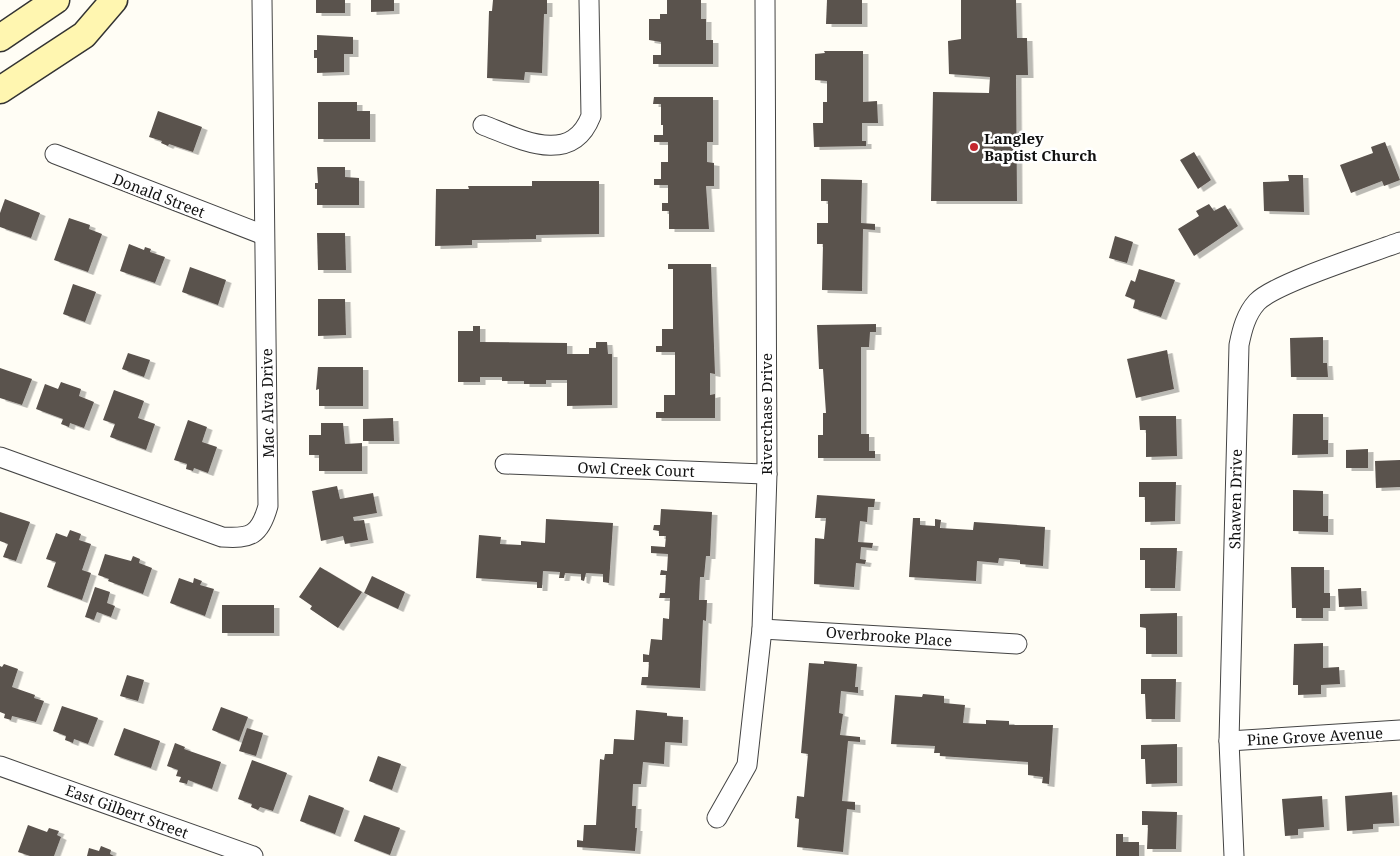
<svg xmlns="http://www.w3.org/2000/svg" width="1400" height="856" viewBox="0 0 1400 856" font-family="'Noto Serif',serif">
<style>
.building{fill:#5a524d;filter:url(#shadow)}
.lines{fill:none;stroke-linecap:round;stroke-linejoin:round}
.street-casing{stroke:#444;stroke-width:21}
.secondary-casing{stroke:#333;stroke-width:29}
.street{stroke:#fff;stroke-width:19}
.secondary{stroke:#fff6b0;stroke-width:26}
.poi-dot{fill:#c4262e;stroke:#fff;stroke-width:2}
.labels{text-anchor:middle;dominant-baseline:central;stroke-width:5;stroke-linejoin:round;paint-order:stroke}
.poi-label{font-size:15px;font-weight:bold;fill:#111;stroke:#fff;text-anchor:start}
.street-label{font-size:15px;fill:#111;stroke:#fff}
</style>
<defs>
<filter id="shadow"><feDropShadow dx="5.5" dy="3" stdDeviation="0" flood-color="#0004"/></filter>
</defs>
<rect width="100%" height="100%" fill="#fffdf5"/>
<g class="building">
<rect x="316" y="0" width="29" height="13"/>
<path d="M371,0H394V11L371,12Z"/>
<path d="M493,0H547V14H544L542,73L525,72L524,80L487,78L489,11H492Z"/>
<path d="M667,0H701V19H706V40H713V64H653V55H661V42L649,40V19H660V14H667Z"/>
<path d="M827,0H862V24H826Z"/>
<path d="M961,0H1016L1017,38H1027L1028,75H1016L1017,201H931L933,92L989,93L990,77L949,74L948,41L961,39Z"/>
<path d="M317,35L353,37V54H344V72L317,73V58H314V50H317Z"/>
<path d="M824,51H863V102L877,101L878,123H862V141H866V146L814,147L813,123H823V102H827V81L815,80V54L825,53Z"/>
<path d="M654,97H713V142H707V162L714,163V186H706L709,229H669V211H662V203H668V185H654V179H661V162H668V142H654V135H663V125H661V104H653Z"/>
<path d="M318,102H357V111H370V139H318Z"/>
<path d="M158,111L202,127L193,152L169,144L168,146L161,143L162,141L149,137Z"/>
<path d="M1385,142L1400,180L1384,186L1382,181L1351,193L1340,165L1373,153L1371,147Z"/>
<path d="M1194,152L1211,180L1198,189L1180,160Z"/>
<path d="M317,167H345V177L359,178V205H317V189H315V183H318Z"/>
<path d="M1288,175H1303L1304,212L1264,211L1263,182L1289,181Z"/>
<path d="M821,179L862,180L861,223L875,224V230L863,229L862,291L822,290L823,244H817V223H828V201H821Z"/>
<path d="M532,181H599V234L536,235V239L472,240V245L435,246L436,189H469L468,186H532Z"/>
<path d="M5,199L40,213L31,238L0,227V213Z"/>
<path d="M1209,204L1214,211L1225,205L1238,226L1194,256L1178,229L1199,216L1196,211Z"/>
<path d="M69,218L90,225L89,229L102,234L88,272L54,260Z"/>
<path d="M317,233H345L346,270H318Z"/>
<path d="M1115,236L1133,242L1127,263L1109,258Z"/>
<path d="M129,244L144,250L145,247L151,249L150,252L165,257L155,283L120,271Z"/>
<path d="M668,264H711L715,374L710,373V395L715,394V418H656V412H664V395H675V352H656V346H662V329H673V269H668Z"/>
<path d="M190,267L226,280L218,305L182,292Z"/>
<path d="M1139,269L1175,280L1161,317L1133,308L1135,300L1125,296L1131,280L1135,282Z"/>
<path d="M73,284L96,292L85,322L63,314Z"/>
<path d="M318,299H345L346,335L318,336Z"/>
<path d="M876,324V332H870L869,347H861V434H869V451H875V458H818V435H823V413H826L823,369H819L817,325Z"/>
<path d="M473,326H480V342L567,343V354H589V348H596V342H607L608,354H612V405L567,406V380H546V384H524V381H502V377H480V382H458V331H473Z"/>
<path d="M1323,337V363H1327L1328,377H1291L1290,338Z"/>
<path d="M1167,350L1174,389L1136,398L1127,359Z"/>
<path d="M128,353L150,360L144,377L122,369Z"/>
<path d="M318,367H363V406H319V389L316,390Z"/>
<path d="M0,368L32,379L22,405L0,398Z"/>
<path d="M61,382L81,389L79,396L94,402L84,428L70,423L69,427L61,424L63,419L36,409L45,384L58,389Z"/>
<path d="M114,390L144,401L138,418L155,424L146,450L110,437L115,424L103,420Z"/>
<path d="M1293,414H1323V440H1328V454L1292,455Z"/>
<path d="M1139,416H1176L1177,456L1146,457V430H1140Z"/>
<path d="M393,418L394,441H363V419Z"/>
<path d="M188,420L207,427L202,442L217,447L208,473L194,468L193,471L186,469L187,464L174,460Z"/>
<path d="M321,423H343L345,444L362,443V471H319V455H309V435H321Z"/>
<path d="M1368,449V468H1346V450Z"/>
<path d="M1400,460V487L1376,488L1375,461Z"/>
<path d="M1139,482H1176L1175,521L1145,522V497H1139Z"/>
<path d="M337,486L340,499L373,493L377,513L353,517L354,521L364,520L368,540L345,544L343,536L321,541L312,491Z"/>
<path d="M1293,490L1323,491V516H1328V532L1293,531Z"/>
<path d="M817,495L875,499L874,507H868L867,522L860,521L858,542L873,543L872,548L861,547L860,559L866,560L865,564L856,563L854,587L814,584L815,538L824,539L826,518H815Z"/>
<path d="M661,509L712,512L710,556H706L704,577H700L699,600H707L706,621L703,620L700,688L641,685L642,677H648L649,662H643V654L649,655L651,639L662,640L663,618L669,619L670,598H659L660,593H665L666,575H660L661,570L667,571L668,554L651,553V546L665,547L666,536H659V531L653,530L654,525H660Z"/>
<path d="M0,512L30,522L16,561L3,557L8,544L0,541Z"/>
<path d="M913,518H920V525L935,526V519L941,520L940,528L973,530L974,522L1045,527L1043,566L1020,564V560L999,558L998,563L977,561L976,581L909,577Z"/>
<path d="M546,519L613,523L609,583L603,582V574L586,573L584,581L581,580V574L565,573L564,578H559L560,572L543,571L542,588H537V582L476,578L479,535L501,537L500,544L521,545V541L545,543Z"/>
<path d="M70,530L81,534L79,540L91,544L82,570L91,573L82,600L47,587L56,562L46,559L56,533L67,537Z"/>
<path d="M1140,548H1177L1175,588H1145V560H1140Z"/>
<path d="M105,554L131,561L133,556L140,559L139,563L152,568L143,594L108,581L109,579L98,575Z"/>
<path d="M320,567L362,592L338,628L310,609L312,606L299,597Z"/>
<path d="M1291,567H1324V593H1330V608H1323V618H1296V608H1292Z"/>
<path d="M372,576L405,592L398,609L364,593Z"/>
<path d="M179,578L193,583L194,578L202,581L200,585L214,589L205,616L170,603Z"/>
<path d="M95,587L110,592L107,603L115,606L111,617L97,612L94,620L85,617Z"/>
<path d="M1361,588L1362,606L1339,607L1338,589Z"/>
<rect x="222" y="605" width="52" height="28"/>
<path d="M1177,613V654H1146V628L1140,627V614Z"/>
<path d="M1323,643V668L1339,667L1340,684L1321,685V694L1298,695V685H1293L1294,644Z"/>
<path d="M824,661L857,664L855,687H858V693L841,691L839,713L843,714L840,735L860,737V742L848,741L842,801L855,802V810L847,809L843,852L797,847L799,819L795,818L797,796L804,797L808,754L801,753L809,663L824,664Z"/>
<path d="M4,664L18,669L12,687L35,695L34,698L44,701L36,722L12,716L11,720L4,718L5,714L0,712V666L2,667Z"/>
<path d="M127,675L144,680L138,701L120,696Z"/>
<path d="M1141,679H1176L1175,719H1146L1145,694H1141Z"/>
<path d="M923,694L944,696V703L965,705L963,723L986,724V720L1009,721V725H1053L1049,784L1042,783L1043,777L1028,775V762L940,756V753H934L935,746L891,744L895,695L922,697Z"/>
<path d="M62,706L98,718L88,744L74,739L73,743L65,740L66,736L53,731Z"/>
<path d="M221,707L248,717L239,741L212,730Z"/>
<path d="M636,710L667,713V716L683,717L682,743L665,742L664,764L643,762L641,784H633L632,806H636L635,828H637L635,851L577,847V840L583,841L584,825H596L600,759L604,760L605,754H613L614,739L634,740Z"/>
<path d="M124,728L160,741L151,768L114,755Z"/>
<path d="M247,728L263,733L256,756L239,751Z"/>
<path d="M175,743L185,747L184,749L221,762L212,789L188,780L187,784L179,782L181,777L176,776L178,770L167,766Z"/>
<path d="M1177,744V783L1146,784L1145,759H1141V745Z"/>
<path d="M378,756L401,764L392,790L369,781Z"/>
<path d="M252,760L287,773L273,811L260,807L258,810L251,807L252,804L238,799Z"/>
<path d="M1392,792L1394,823L1373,824V829L1347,831L1345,796Z"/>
<path d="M309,795L344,808L335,834L300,821Z"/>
<path d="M1322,796L1324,827L1298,829V835L1285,836L1282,799Z"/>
<path d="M1142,811L1177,812L1176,849H1147L1148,825H1142Z"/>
<path d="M364,815L400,828L390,855L354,841Z"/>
<path d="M28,825L47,832L49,828L59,831L57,835L61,837L54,856H30L18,852Z"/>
<path d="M1116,834H1123V842H1139V856H1116Z"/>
<path d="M101,846L111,850L110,854L114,856H87L89,848L99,851Z"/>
</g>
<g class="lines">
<g class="street-casing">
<g id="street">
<path d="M483,125C520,139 571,167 591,116L589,0"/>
<path d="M55,154L264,235"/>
<path d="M0,457L222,537C251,539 260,535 268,506L262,0"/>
<path d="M505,464L767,474"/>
<path d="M762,629L1017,644"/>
<path d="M1229,741L1400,730"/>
<path d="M0,766L253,856"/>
<path d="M717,818L747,765L762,629L767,474L765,0"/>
<path d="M1234,856L1229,741L1239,345C1242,330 1246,314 1257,302C1275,283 1371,253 1400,242"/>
</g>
</g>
<g class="secondary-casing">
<g id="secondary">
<path d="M0,38L56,0"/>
<path d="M0,90L84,35L114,0"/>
</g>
</g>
<use href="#street" class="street"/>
<use href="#secondary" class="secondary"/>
</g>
<circle class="poi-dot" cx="974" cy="147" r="5"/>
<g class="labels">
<g class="poi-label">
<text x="984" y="138">Langley<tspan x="984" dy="17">Baptist Church</tspan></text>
</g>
<g class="street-label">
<text transform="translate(159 195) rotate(21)">Donald Street</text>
<text transform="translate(267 403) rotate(-91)">Mac Alva Drive</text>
<text transform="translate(766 414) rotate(-90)">Riverchase Drive</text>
<text transform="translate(636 469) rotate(2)">Owl Creek Court</text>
<text transform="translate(1235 499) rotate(-89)">Shawen Drive</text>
<text transform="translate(889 636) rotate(4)">Overbrooke Place</text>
<text transform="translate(1315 736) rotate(-3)">Pine Grove Avenue</text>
<text transform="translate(127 811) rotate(20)">East Gilbert Street</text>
</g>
</g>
</svg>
